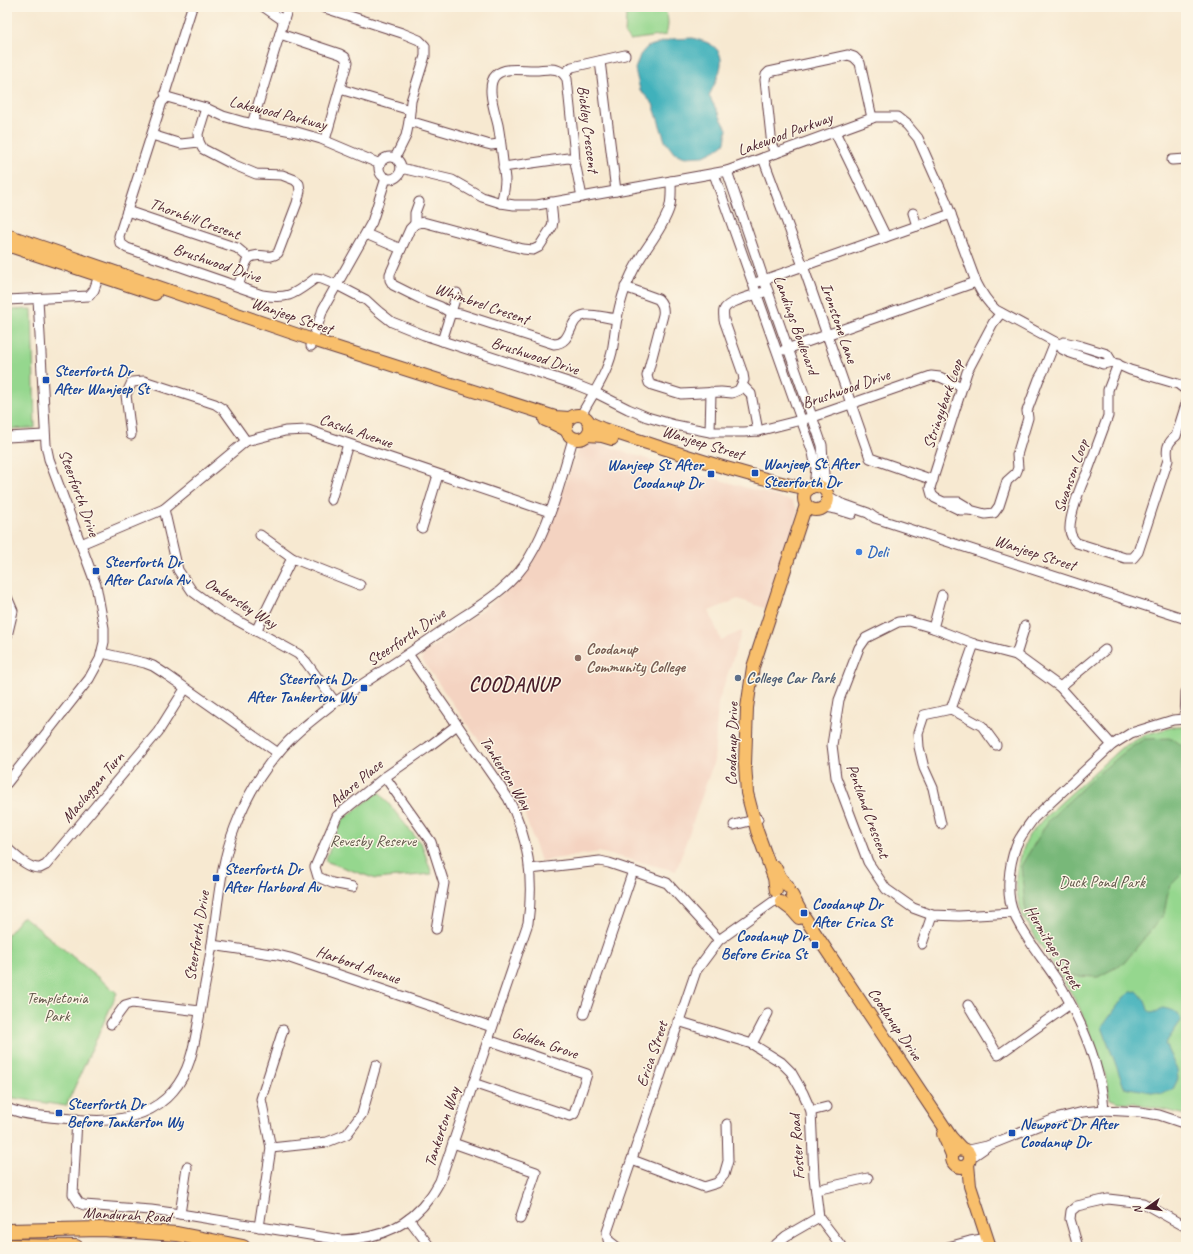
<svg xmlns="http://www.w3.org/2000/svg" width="1193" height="1254" viewBox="0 0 1193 1254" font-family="Caveat,sans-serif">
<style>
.built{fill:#f4d3c1}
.green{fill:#95d78e;stroke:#707b5c}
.forest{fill:#78b879;stroke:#616c52}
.water{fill:#41b1bb;stroke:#466873}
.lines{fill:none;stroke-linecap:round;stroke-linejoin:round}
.minor-casing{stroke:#643d44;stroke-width:11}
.major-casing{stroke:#643d44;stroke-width:14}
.highway-casing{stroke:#643d44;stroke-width:16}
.minor{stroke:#fff;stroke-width:9}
.major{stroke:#f8bf6c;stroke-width:12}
.highway{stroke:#f8bf6c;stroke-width:14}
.transit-dot{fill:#1a4fb4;stroke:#fcf5e5;stroke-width:1.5}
.shop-dot{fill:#3f7fe0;stroke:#fcf5e5;stroke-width:1.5}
.education-dot{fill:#8d6e63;stroke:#fcf5e5;stroke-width:1.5}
.service-dot{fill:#5c6f8a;stroke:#fcf5e5;stroke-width:1.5}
.labels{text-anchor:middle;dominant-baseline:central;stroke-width:3;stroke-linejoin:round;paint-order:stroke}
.street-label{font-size:16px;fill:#4a1f2b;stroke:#fcf5e5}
.transit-label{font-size:16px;font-weight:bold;fill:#164399;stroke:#fcf5e5;text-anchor:start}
.shop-label{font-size:16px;font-weight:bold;fill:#366cbe;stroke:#fcf5e5;text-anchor:start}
.education-label{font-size:16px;font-weight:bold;fill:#785e54;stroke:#fcf5e5;text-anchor:start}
.service-label{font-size:16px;font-weight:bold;fill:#4e5e75;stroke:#fcf5e5;text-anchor:start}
.park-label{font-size:16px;fill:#605649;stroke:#fcf5e5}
.district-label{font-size:20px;font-weight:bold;letter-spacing:1px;fill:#4a1f2b;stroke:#fcf5e5}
</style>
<rect width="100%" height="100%" fill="#fcf5e5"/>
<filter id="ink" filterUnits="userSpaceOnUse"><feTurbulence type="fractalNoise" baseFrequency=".025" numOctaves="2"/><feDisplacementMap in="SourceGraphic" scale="8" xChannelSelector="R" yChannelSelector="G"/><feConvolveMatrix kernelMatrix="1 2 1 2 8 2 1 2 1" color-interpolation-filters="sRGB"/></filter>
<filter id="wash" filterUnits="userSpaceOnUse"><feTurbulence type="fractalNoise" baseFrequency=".012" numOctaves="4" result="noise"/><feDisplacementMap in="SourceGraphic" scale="16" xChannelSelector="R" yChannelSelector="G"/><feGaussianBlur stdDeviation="0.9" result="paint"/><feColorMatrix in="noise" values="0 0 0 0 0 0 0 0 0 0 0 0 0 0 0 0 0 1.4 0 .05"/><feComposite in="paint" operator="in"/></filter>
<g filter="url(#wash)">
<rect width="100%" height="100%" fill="#f7e9d1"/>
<path class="built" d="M593,441L595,444H602L634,455L792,501L798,511L767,609L738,599L709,611L721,640L742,631L718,703L714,761L676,871L599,852L541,861L518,796L422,660L423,655L499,597L530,568L556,511L573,462L579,448L587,443Z"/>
<g class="green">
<path d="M649,7H663C669,16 669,25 666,35L630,40L625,35L626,14L639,9Z"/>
<path d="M32,309L35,428L7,429V310Z"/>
<path d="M1177,726H1186V1115L1134,1103L1118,1102L1110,1099L1105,1074L1091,1035L1078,1005L1022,915L1017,893L1016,876L1019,859L1029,835L1045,817L1121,748L1147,734Z"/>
<path d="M379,792L422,845L432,874L376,879L325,861L342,820Z"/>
<path d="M23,916L117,993L66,1106L7,1097V935Z"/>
</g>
<path class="forest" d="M1172,738L1186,749V870L1169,887L1164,914L1124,963L1098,977L1072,976L1063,966L1026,916L1021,866L1049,820L1093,778L1126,751L1144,739Z"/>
<g class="water">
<path d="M693,38C698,40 705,41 710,44C732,56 716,80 709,96L727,129L725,143L716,150L704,156L685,157L674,153L665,141L653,104L640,90L635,69L640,55L647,47L672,39Z"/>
<path d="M1137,991C1143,997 1146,1002 1148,1010L1152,1013L1158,1011L1162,1008C1171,1009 1179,1011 1181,1021L1165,1044L1177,1070L1178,1079L1173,1089L1162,1094L1124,1087L1102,1027L1124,997L1131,992Z"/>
</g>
</g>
<g filter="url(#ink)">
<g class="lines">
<g class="minor-casing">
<g id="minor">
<path d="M264,7L284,21"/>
<path d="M322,7L402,33L419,40L425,46V56L411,101L409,122L406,136L395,158"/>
<path d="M280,34L340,54L345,57L347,63L325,140"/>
<path d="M600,61L616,191"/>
<path d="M564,74L568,70L572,67L625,55"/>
<path d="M340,89L410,110"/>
<path d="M167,97L162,102L119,236L120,243L127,248L262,295C290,300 295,293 316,278L322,279L337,285L366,300L378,311L392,322L424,335L574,384L594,392L628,409L647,417L675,425L710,432H744L758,431L813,417L931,376L940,377L962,387"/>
<path d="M167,97L206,108L223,116L244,122L297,132L321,139L380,164"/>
<path d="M167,97L165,93L192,7"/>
<path d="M409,122L416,123L487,144L491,145L500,144"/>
<path d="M252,124L288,7"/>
<path d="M835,132L886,237"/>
<path d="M199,142L198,134L206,108"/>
<path d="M776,153L772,146L765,80L766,75L769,72L848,55L854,57L860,63L872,118"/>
<circle cx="390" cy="168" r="11"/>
<path d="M763,158L803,266L870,458L933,480"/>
<path d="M1172,160L1186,159"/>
<path d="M503,167L568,158L574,159"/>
<path d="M401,168L452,180L482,197L501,203L514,205H537L727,171L875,117H897L907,125L918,138L946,201L976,282C981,292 987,302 996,310L1059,344L1062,349L1068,352L1103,364L1112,362"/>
<path d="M727,171L764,280L822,445L825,490"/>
<path d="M714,174L813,453L816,468L814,486"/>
<path d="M551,202L553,221L552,227L539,247L533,250L523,249L423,222L415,224L410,229L390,274V280L393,285L423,300L441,307L451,313L461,314L554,344C574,343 567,318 585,315C592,314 608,318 617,319"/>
<path d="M501,203C503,196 505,187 505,179C503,162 501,141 498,125C495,112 485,85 496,75C506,66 525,71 538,70C550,69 560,66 567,79L574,146L575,162L582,197"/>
<path d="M127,211L237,248L249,258C259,251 268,261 278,253L297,203L300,191L299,184L295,180L282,175L256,174L232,164L203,149L199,142L181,144L152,135"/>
<path d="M913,213L917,226"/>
<path d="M415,224V213L419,202"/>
<path d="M366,234L401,249"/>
<path d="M758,282L951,214"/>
<path d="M238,286L246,263L249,258"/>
<path d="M625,287L658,299C663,304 664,309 663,315L647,376L649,383L652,385L681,394L721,392L732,393L739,390L744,380L743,374L724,320C724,317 723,313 724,310C727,301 758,294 768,291"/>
<path d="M7,300L89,296L94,290L101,270"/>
<path d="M1001,313L993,323L967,372L930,488L932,495L935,498L960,510H970L985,514L994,513L999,506L1007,481L1016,473L1018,468L1017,455L1028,418L1027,411L1039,379L1043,372L1055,342"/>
<path d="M442,341L457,293"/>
<path d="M1059,344L1064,342L1081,346L1107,354L1112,362L1130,370L1178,384L1186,390"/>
<path d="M311,346L323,309L372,222L386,178"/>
<path d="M784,350L976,282"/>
<path d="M1118,364L1108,390V416L1087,473C1081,484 1069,517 1070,530C1070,534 1073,540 1077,543L1125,558H1133L1138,552L1168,460C1166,449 1167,443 1176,436L1186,404"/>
<path d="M742,385L751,394L758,431"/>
<path d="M582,415L584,410C595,391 607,373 612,352C614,341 615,329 617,318C620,303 624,289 631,275C641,252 661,233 669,209C672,200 671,190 671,181"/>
<path d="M710,432L711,392"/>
<path d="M131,435L126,395L132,382L144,381L215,404L224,410L246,441"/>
<path d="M7,437L44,435"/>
<path d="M828,496L840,503L868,513L875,518L1186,619"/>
<path d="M331,500L348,444"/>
<path d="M946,502H959L969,508L970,510"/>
<path d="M825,507L836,509L852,514"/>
<path d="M164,509L178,570L192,591L218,610L298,654L306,662L335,702"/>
<path d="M422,528L438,475"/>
<path d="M260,535L292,558L360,585"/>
<path d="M81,544L164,509L246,441L285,431L308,430L550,512"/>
<path d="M7,597L13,611L7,636"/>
<path d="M933,628L942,595"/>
<path d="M256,631L292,558"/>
<path d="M974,644L951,709L982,726L996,745"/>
<path d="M102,653L145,663L153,666L167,675L278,753"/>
<path d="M1016,655L1025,626"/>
<path d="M1060,687L1105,650"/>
<path d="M1185,718L1186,692"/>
<path d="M385,777L431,842L444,883L436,929"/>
<path d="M7,783L89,679L100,659L104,642V628L96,585L49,459L46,445L38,299"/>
<path d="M941,824L933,788L924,768L919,747L918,733L924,715L951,709"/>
<path d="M734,825L758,819"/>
<path d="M7,848C15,855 28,869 40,868C42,867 44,866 46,865L158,732L185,689"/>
<path d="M530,869L600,861L609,863L633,871L667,883L719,940"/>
<path d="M353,887L332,883L318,877L315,867L337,816L385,777L428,747L457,725"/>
<path d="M1013,913L959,916L932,915L913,908L886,889L868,862L836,777L832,745L839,700L859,648L866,638L898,622L909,621L933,628L974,644L1016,655L1060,687L1112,745"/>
<path d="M922,944L932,915"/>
<path d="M212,945L278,955L290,958L492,1027"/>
<path d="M968,1005L998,1055L1070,1004"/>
<path d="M584,1014L633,871"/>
<path d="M678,1021L752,1044L781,1062L791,1072L803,1093L811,1111L814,1177L819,1217L842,1247"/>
<path d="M111,1024L125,1005L132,1003L200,1011"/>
<path d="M752,1044L768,1013"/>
<path d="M473,1083L570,1116L574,1114L587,1074L488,1040"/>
<path d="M7,1108C26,1117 65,1118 86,1120C118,1122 151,1117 173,1091C193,1068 195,1037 201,1008C204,987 209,966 212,944C218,905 220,865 235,827C245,800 259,775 278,753C294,733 315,718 335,702C372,678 410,653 446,628C475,608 511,589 529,558C551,522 561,479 573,439"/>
<path d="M1104,1110C1101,1067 1083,1025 1062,988C1047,963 1026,941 1014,914C1005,895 1009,865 1016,846C1020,836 1028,826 1034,818L1112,745L1131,733L1173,720L1186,719"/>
<path d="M811,1111L827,1107"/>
<path d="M77,1119L73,1194L79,1203L84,1205L151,1210L180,1214L341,1240C377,1239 409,1227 430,1197C434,1192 437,1186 440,1181L528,923C534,878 529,838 508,798L408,654"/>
<path d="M453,1143L536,1172L520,1219"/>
<path d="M271,1148L327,1142L347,1134L362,1114L376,1065"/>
<path d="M965,1151L987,1146L1055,1119L1083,1112L1104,1110L1140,1112L1159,1115L1186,1124"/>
<path d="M969,1159L985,1148"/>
<path d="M632,1160L704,1187L717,1183L724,1175L728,1161L727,1124"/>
<path d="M816,1190L868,1178"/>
<path d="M180,1214L187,1167"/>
<path d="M409,1219L430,1247"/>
<path d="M259,1227L271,1148L261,1099L283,1030"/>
<path d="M617,1247L608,1240L607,1232L696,971L719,940L777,899"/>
<path d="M773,1247L786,1236L819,1217"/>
<path d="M948,1247L970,1241L988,1238"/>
<path d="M1078,1247L1070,1219L1071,1211L1077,1206L1108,1199L1143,1203L1186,1227"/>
</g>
</g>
<g class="major-casing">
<g id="major">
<path d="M7,235L313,340L555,417L569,418"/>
<path d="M7,245L155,294"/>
<circle cx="578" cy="427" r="12"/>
<path d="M545,420L550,422L566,430"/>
<path d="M590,423L603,429C671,450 739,475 809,489"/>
<path d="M587,435L602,436L612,439"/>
<circle cx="816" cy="498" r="12"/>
<path d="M775,867L780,877L788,887"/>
<path d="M776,891L774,878L757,831L747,793L745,764L747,708L753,667L806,505"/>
<path d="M792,895L801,912L951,1137L963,1150"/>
<path d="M781,902L793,911L799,918"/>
<path d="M943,1134L952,1155"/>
<circle cx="961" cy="1158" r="9"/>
<path d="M968,1164L970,1186L990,1247"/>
</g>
</g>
<g class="highway-casing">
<g id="highway">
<path d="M7,1231L102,1229L177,1234L243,1247"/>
<path d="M7,1246L76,1247"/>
</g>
</g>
<use href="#minor" class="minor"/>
<use href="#major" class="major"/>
<use href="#highway" class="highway"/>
</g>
</g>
<g class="transit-dot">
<rect x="42" y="376" width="8" height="8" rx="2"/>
<rect x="751" y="469" width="8" height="8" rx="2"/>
<rect x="707" y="470" width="8" height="8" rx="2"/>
<rect x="92" y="567" width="8" height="8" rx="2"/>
<rect x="360" y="684" width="8" height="8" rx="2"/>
<rect x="212" y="874" width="8" height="8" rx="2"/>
<rect x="800" y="909" width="8" height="8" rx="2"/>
<rect x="811" y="941" width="8" height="8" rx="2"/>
<rect x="55" y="1109" width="8" height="8" rx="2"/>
<rect x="1008" y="1129" width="8" height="8" rx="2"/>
</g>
<circle class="shop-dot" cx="859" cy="552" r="4"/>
<circle class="education-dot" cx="578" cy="658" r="4"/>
<circle class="service-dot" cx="738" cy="678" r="4"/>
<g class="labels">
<g class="street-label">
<text transform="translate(278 113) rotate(14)">Lakewood Parkway</text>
<text transform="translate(588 129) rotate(83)">Bickley Crescent</text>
<text transform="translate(785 134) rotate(-20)">Lakewood Parkway</text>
<text transform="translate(195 219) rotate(20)">Thornbill Cresent</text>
<text transform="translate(217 263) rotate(19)">Brushwood Drive</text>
<text transform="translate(482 304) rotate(19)">Whimbrel Cresent</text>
<text transform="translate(292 316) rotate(19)">Wanjeep Street</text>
<text transform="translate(839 323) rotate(71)">Ironstone Lane</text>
<text transform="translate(796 325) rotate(70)">Landings Boulevard</text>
<text transform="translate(535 356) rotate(18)">Brushwood Drive</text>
<text transform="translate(846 389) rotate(-19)">Brushwood Drive</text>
<text transform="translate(943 404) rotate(-71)">Stringybark Loop</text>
<text transform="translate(356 431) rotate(19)">Casula Avenue</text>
<text transform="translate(703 443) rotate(17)">Wanjeep Street</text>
<text transform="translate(1071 476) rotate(-71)">Swanson Loop</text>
<text transform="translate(79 493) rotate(70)">Steerforth Drive</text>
<text transform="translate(1035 553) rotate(18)">Wanjeep Street</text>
<text transform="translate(241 603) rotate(32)">Ombersley Way</text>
<text transform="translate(406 637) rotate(-34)">Steerforth Drive</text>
<text transform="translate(732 744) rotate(-89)">Coodanup Drive</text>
<text transform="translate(506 773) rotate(58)">Tankerton Way</text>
<text transform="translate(356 783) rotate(-40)">Adare Place</text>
<text transform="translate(93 787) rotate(-50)">Maclaggan Turn</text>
<text transform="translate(868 811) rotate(70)">Pentland Crescent</text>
<text transform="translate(197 936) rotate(-81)">Steerforth Drive</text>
<text transform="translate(1053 947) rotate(59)">Hermitage Street</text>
<text transform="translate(358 965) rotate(19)">Harbord Avenue</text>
<text transform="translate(895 1024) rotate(56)">Coodanup Drive</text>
<text transform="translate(545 1043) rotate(19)">Golden Grove</text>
<text transform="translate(652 1054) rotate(-71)">Erica Street</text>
<text transform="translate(442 1127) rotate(-72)">Tankerton Way</text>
<text transform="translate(797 1147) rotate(-94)">Foster Road</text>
<text transform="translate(127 1215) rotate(3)">Mandurah Road</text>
</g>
<g class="transit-label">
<text x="54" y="371">Steerforth Dr<tspan x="54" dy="18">After Wanjeep St</tspan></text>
<text x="763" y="464">Wanjeep St After<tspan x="763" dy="18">Steerforth Dr</tspan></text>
<text x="703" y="465" text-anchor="end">Wanjeep St After<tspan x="703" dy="18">Coodanup Dr</tspan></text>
<text x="104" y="562">Steerforth Dr<tspan x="104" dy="18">After Casula Av</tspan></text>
<text x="356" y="679" text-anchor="end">Steerforth Dr<tspan x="356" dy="18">After Tankerton Wy</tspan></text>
<text x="224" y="869">Steerforth Dr<tspan x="224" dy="18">After Harbord Av</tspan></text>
<text x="812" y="904">Coodanup Dr<tspan x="812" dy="18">After Erica St</tspan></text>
<text x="807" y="936" text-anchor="end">Coodanup Dr<tspan x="807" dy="18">Before Erica St</tspan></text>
<text x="67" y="1104">Steerforth Dr<tspan x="67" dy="18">Before Tankerton Wy</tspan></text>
<text x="1020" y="1124">Newport Dr After<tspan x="1020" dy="18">Coodanup Dr</tspan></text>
</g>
<g class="shop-label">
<text x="867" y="552">Deli</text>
</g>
<g class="education-label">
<text x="586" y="649">Coodanup<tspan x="586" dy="18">Community College</tspan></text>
</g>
<g class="service-label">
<text x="746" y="678">College Car Park</text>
</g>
<g class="park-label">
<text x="373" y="841">Revesby Reserve</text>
<text x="1102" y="882">Duck Pond Park</text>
<text x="57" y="998">Templetonia<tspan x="57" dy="18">Park</tspan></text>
</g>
<g class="district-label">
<text x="514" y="684">COODANUP</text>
</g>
</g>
<rect width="1193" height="1254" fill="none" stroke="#fcf5e5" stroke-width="24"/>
<g transform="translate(1147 1208) rotate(256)" stroke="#fcf5e5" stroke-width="3" paint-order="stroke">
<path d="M0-3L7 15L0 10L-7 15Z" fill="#4a1f2b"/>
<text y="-6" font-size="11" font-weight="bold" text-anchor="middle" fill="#4a1f2b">N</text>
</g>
</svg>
